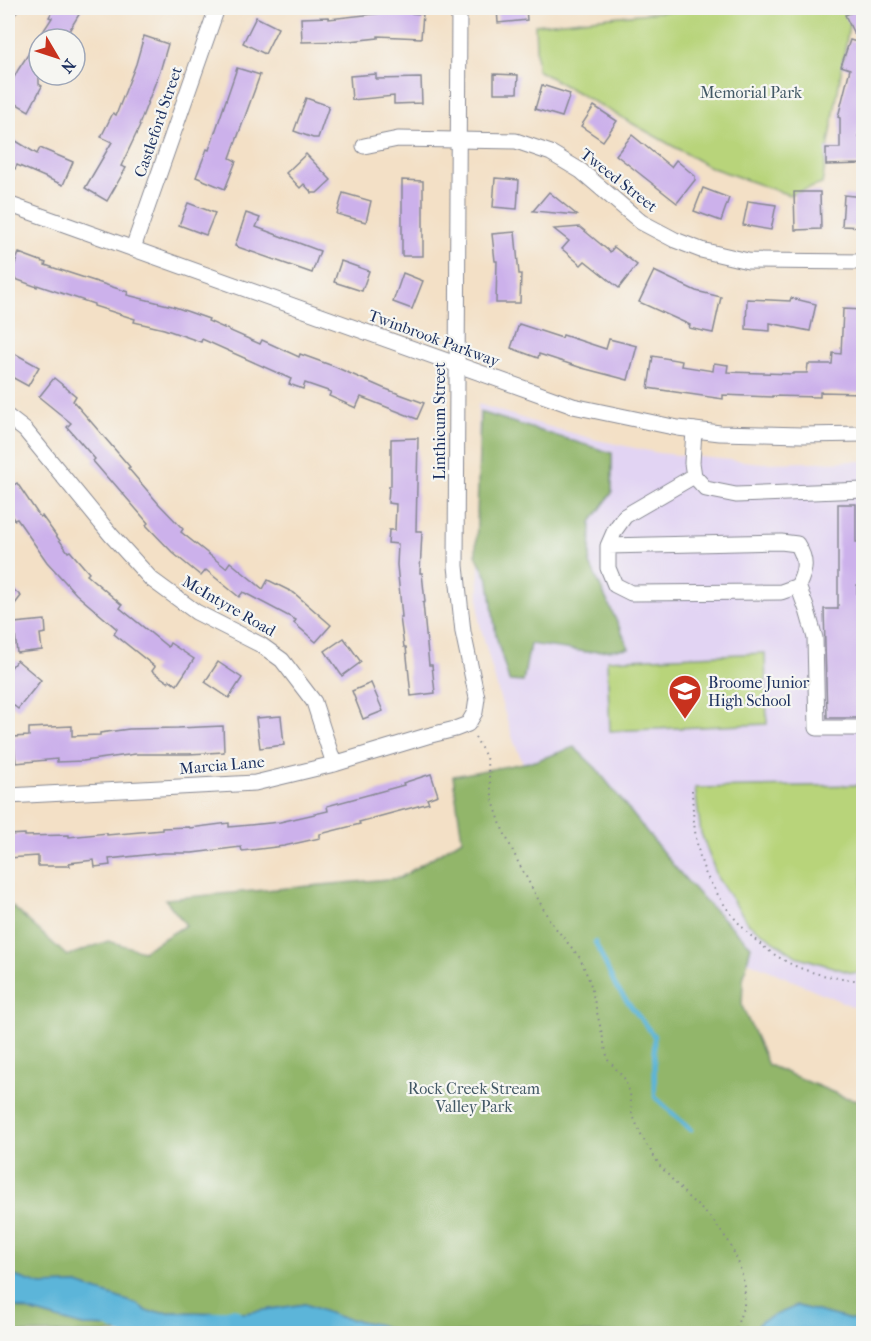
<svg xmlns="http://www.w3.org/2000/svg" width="871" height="1341" viewBox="0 0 871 1341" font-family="'IM FELL French Canon',serif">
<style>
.built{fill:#e2d4f3}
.green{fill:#b8d47a;stroke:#6a826c;stroke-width:1.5}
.forest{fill:#92b66a;stroke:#567264;stroke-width:1.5}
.water{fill:#5bb5d9;stroke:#3b729c;stroke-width:1.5}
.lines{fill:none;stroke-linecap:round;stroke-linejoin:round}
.stream{stroke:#5bb5d9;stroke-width:4.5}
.river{stroke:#5bb5d9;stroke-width:26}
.building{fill:#ccb1eb}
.minor-casing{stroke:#878892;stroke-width:17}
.path{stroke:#878892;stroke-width:2;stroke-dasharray:1.5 4.5;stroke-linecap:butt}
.minor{stroke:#fff;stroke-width:15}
.labels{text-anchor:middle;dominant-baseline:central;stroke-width:4.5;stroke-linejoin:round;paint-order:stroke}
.park-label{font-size:16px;fill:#425865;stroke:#f6f6f2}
.street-label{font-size:16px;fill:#1b2f5e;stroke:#f6f6f2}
.poi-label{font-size:16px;fill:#1b2f5e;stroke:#f6f6f2;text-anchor:start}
</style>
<rect width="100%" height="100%" fill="#f6f6f2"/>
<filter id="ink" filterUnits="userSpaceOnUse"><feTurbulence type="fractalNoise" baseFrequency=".0167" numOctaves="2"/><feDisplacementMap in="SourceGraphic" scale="12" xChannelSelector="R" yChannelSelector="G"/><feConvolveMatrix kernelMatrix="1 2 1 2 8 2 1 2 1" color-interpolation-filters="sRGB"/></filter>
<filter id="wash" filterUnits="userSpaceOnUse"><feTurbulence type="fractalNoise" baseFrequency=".008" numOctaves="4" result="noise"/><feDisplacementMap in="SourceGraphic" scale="24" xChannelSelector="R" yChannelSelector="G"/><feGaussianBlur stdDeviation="1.35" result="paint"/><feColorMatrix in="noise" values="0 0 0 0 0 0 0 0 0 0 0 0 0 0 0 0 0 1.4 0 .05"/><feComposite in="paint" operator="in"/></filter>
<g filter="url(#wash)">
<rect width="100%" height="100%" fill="#f3e0c6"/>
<path class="built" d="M478,404L543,425L597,440L658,453L763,463L863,461V1011L591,893L546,816L514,742L500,698L479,621Z"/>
<g class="green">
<path d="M696,8H852L822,184L789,195L710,167L537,70L535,25Z"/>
<path d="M765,653L767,724L610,731L607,660Z"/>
<path d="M863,785V972L852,973L796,956L748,923L718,879L701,833L695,788Z"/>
</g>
<g class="forest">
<path d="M480,412L612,453V493L591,522L590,564L629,648L587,652L530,644L523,682L509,681L496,636L489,581L476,555Z"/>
<path d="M574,747L596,768L673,865L704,900L751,946L743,980L742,1006L768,1065L844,1097L863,1101V1323L797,1306L762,1321L752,1333H397L380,1325L339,1317L305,1304L245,1313L148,1312L137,1304L77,1284L41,1285L8,1274V906H12L67,956L108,941L143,951L186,925L165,899L400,878L462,839L453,776L535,761Z"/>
<path d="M8,1305L83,1326L247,1330L284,1333H8Z"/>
</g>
<g class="water">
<path d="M8,1274L41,1285L77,1284L137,1304L148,1312L245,1313L305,1304L339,1317L380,1325L397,1333L284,1334L247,1330L83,1326L8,1305Z"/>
<path d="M797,1306L863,1323V1333H752L761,1321Z"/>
</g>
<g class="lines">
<path class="stream" d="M595,942L616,987L654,1036L655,1097L691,1130"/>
<path class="river" d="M108,1314C119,1319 131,1326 143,1328C173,1332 204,1330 232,1321"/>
</g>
<g id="blocks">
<g class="building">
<path d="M54,8H83L64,39H39V84L42,86L29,111L8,99V89L18,70L52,18L49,17Z"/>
<path d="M497,8H526L527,20L498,23Z"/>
<path d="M861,8H864V29L854,34L845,15Z"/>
<path d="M392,12L423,14L421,38L378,36V38L350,41L302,42L301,18L329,17V19Z"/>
<path d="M256,17L278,28L265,54L243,43Z"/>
<path d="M144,36L168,44L161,68L139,125L140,126L121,166L126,168L107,201L85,188L112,142L101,137L113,113L116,115L136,64Z"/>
<path d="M850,40L864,44V115L858,137H864V164L826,165V148H840V118L838,117L850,69L841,66Z"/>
<path d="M237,68L260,75L230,158L236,161L225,189L196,177L207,149L209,150Z"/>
<path d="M376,74V79L421,78L422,103L394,104V96L352,100L350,76Z"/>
<path d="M494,74L518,75L517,93H494Z"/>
<path d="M542,85L570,94L562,117L535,109Z"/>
<path d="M306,98L329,106L318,138H313L294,131Z"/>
<path d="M594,106L617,121L603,141L581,126Z"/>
<path d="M632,135L671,167L676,160L695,176V180L677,203L616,155Z"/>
<path d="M8,136L37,154L40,148L73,162L63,185L17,165L15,169L8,164Z"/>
<path d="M306,154L331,180L317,193H312L304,184L300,188L286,173Z"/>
<path d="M495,178L519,180L517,209L493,207Z"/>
<path d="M402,180L423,181V256H402Z"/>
<path d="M703,188L729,198L721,221L694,211Z"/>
<path d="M549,192L577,215L533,211Z"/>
<path d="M794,192H820L821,229L795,230Z"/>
<path d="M343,193L371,201L366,222L337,214Z"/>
<path d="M844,195L864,197V227L842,226Z"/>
<path d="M748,201L776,205L771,230L743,225Z"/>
<path d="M188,203L215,213L206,235L179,225Z"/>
<path d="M246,213L260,218L256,227L320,251L312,273L235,246Z"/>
<path d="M580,227L610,252L614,247L637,265L619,288L585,261L581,265L562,249L569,241L554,229Z"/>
<path d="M515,232L519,274H521L520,303H496L497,261H495L492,234Z"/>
<path d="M19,253L46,263L45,265L128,292L127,295L172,306L209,319L208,321L260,344L262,340L299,357L300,354L333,366L383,388L424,403L417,419L361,397L356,408L329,396L331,392L305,383L303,389L289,384L291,379L202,339L201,342L164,329L134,322L135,319L94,306V304L37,285V287L10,277Z"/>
<path d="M341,261L369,271L362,291L334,282Z"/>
<path d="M654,271L696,291L721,297L713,333L689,328L690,325L639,302Z"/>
<path d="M403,273L423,281L412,309L393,302Z"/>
<path d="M791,298L816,304L810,331L770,323V331L746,329L747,299L790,301Z"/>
<path d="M843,309L864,310V393L820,392V397L772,396V397L723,395V399L648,388L653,356L682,361L681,366L713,371L714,363L728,365L727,372L793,374V373H807L808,364H832L833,353L841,354Z"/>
<path d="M519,324L562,338L563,335L606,349L609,339L637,346L628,380L582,368L539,354L538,358L511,348Z"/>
<path d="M12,352L39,367L28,386L8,375V360Z"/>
<path d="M54,378L76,396L73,401L130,467L128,468L158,503L183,529L181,532L226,568L230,562L263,589L268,580L294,593L331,625L316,642L294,623L296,620L243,592L239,597L206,570L201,576L173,553L146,525L148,523L112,481L111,482L93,461L95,459L67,427L71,423L39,397Z"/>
<path d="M418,438L416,531H422L420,573H422L425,602L423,603L429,665H432L435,693L411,696L406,647H404L400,617H402L397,565L398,544L388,543L389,530H395L396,504L388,503L389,486H391V439Z"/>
<path d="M17,483L40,517L42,516L68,552L70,551L89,573L87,575L122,605L120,608L168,647L170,643L194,659L177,685L170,680L168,682L152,671L155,667L114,634L117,629L76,594L47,562L17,519L14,520L8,510V489Z"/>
<path d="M838,504H856V542H864V585H857V610H864V718H827L824,609H838Z"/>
<path d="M8,585L21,596L8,613Z"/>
<path d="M45,620L46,633L40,634L42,650L17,653L14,623Z"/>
<path d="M344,638L361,662L342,676L325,651Z"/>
<path d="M17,660L41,680L18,709L8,701V671Z"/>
<path d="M218,662L242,678L229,698L205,682Z"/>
<path d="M371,683L383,711L363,719L352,691Z"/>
<path d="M281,716L284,745L260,748L256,718Z"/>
<path d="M72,726V736L100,735V733L129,729L178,728L223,726L224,752L189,754H136L83,761L57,762V759L16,763L13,737L29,736V728Z"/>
<path d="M431,774L438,795L427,799L429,803L359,822L360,824L320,834V838L284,846L242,851L241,847L192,853H163L109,859L110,865L95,867L94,860L69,863L70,866H38V856L8,858V835L25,834V836L69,835V837L107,833V835L162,830V828L189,827L190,828L229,823V827L280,822L328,811L327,806L404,785L403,783Z"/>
</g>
</g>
</g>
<g filter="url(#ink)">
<use href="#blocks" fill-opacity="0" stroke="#878892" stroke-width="1.5"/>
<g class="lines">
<g class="minor-casing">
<g id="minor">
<path d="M8,11L10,8"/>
<path d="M364,146L398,139L516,141L551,153L581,171L641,222L675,240L701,250L748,261L864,262"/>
<path d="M8,204L573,406L678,428L720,433L801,435L864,434"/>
<path d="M133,248L217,8"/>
<path d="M8,417L25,430L111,535L151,579L196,612L261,645L282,660L314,702L334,764"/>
<path d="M694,430L692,463L694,476L706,489L736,495L864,490"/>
<path d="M608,546L781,542L797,544C807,560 806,569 798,586L781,592L631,593L615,585L608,568V546L615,530L625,516L694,476"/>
<path d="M798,586L807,610L815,638L817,728H864"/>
<path d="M8,796L255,783L334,764L427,736L455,729L468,724L475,712L477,698L463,632L456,566L459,8"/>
</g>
</g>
<g class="path">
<path d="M475,737L486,757L493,801L502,828L518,862L550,921L580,958L590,982L608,1060L624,1078L630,1093L632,1113L641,1135L660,1166L688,1197L711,1218L729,1242L739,1264L745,1287L744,1305L734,1334"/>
<path d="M692,790C693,818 695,846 705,872C707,878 711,883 714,888C733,922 763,953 800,968C820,976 842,979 864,981"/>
<path d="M8,1325L41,1334"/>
</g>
<use href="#minor" class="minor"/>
</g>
</g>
<defs>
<g id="school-pin" transform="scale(1.725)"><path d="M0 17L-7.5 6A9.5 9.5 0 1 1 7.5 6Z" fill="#c8321e" stroke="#f6f6f2"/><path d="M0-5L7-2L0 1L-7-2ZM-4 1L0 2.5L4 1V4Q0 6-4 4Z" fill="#fff"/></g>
</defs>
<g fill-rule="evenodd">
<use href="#school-pin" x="685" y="691"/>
</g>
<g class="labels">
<g class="park-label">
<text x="751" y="92">Memorial Park</text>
<text x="474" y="1088">Rock Creek Stream<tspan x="474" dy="18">Valley Park</tspan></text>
</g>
<g class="street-label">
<text transform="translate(158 122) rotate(-71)">Castleford Street</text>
<text transform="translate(619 180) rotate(38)">Tweed Street</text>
<text transform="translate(434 338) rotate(20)">Twinbrook Parkway</text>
<text transform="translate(439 421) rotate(-90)">Linthicum Street</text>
<text transform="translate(229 606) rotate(30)">McIntyre Road</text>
<text transform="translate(222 765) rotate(-5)">Marcia Lane</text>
</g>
<g class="poi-label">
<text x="708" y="682">Broome Junior<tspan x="708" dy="18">High School</tspan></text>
</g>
</g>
<rect width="871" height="1341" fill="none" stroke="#f6f6f2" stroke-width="30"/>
<g transform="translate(57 57) rotate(129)"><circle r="28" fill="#f6f6f2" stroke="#9ea6b7" stroke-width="1.5"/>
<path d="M0-4.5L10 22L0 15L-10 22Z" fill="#c8321e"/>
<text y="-9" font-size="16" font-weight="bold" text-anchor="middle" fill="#1b2f5e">N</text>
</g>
</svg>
